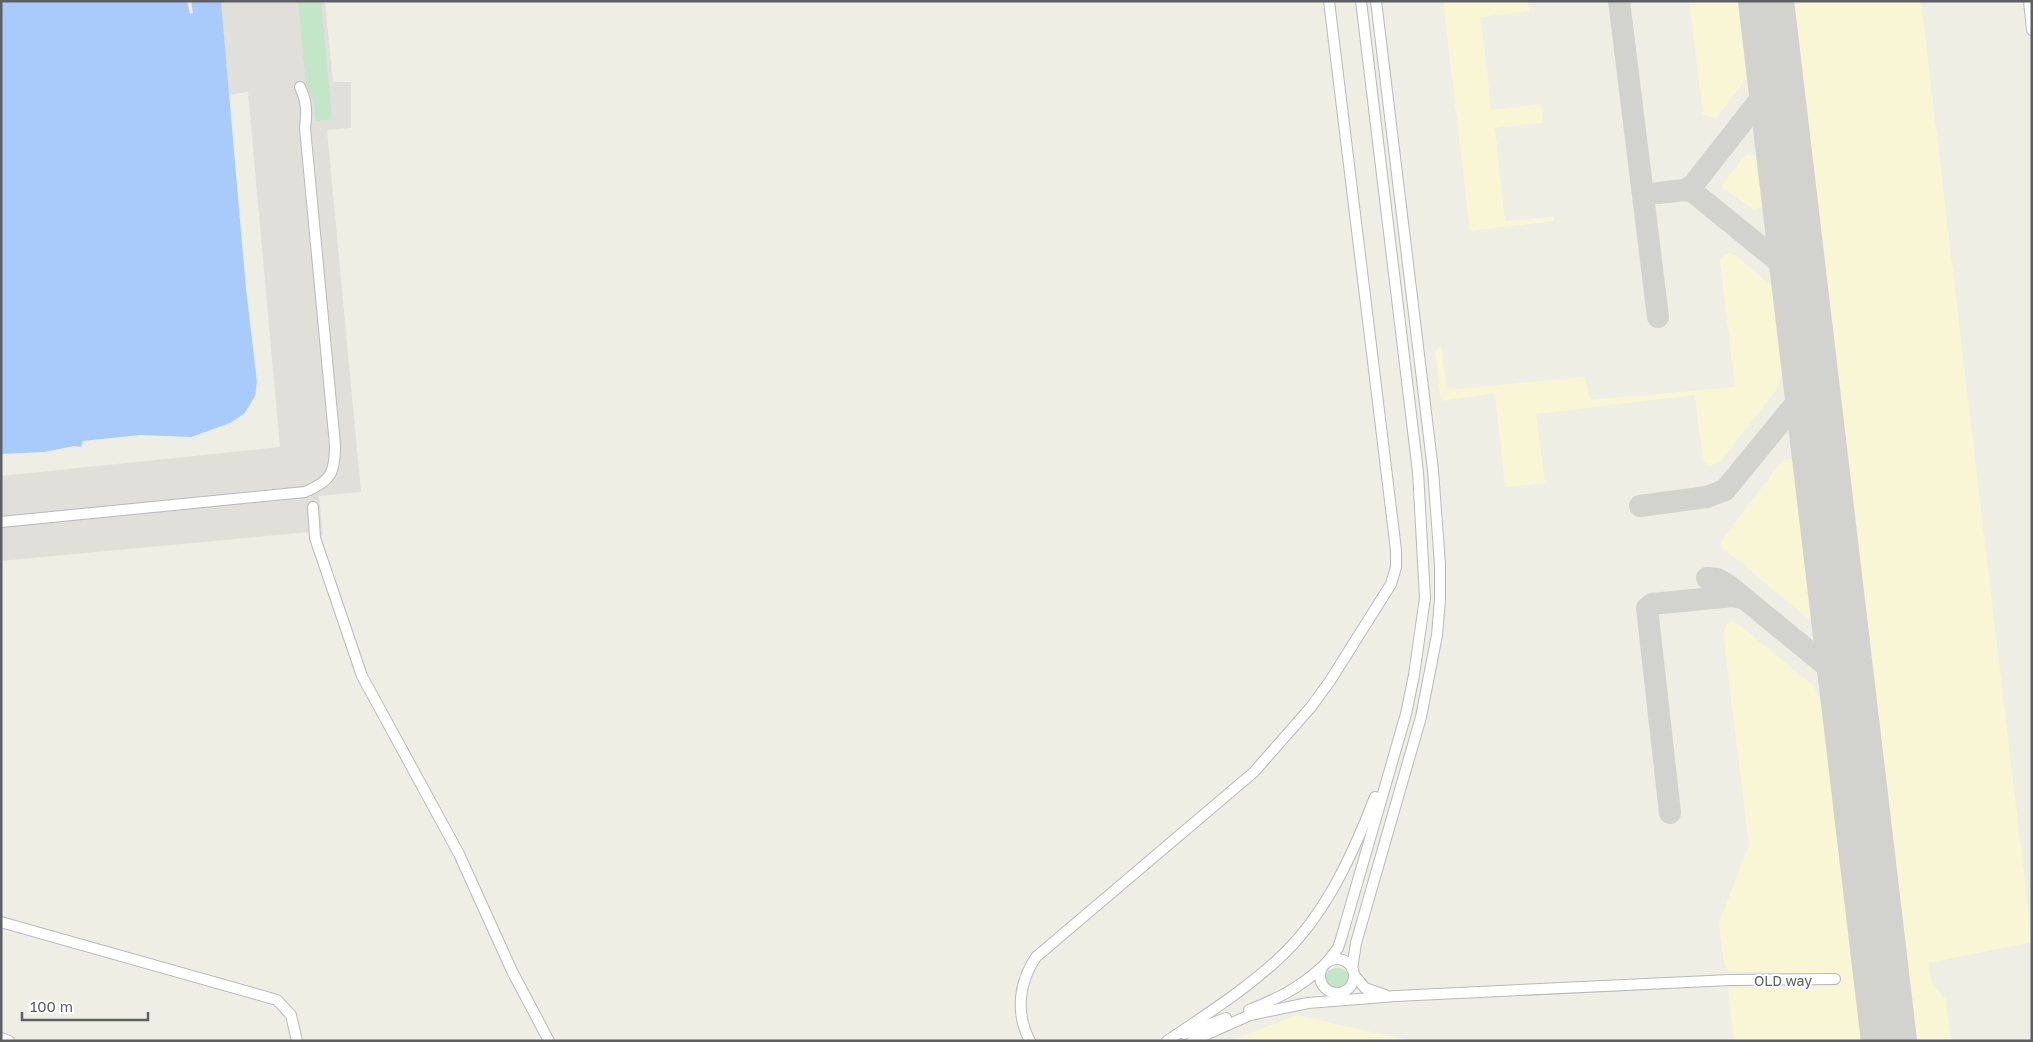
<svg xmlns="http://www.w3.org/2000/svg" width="2033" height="1042" viewBox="0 0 2033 1042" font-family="'Golos Text',sans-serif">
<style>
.industrial{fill:#e0dfd9}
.green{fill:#c3e5c8}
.sand{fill:#f9f6d6}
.water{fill:#a8cbfc}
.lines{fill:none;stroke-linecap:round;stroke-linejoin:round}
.taxiway{stroke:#d2d2ce;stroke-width:22}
.runway{stroke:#d2d2ce;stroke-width:56}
.street-casing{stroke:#b7b9be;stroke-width:12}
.street{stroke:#fff;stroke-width:10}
.labels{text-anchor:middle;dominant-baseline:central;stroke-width:4;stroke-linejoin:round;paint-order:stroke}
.street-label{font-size:14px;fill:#5d5f65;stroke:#fff}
</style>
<rect width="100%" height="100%" fill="#efeee5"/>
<path class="industrial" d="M221,1H325L333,82H351V128L327,130L361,492L319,496L323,535L310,532L1,561V476L280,447L248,92L229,95Z"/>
<g class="green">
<path d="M298,1H321L332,119L316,121L314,101L306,85Z"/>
<circle cx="1337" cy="982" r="14"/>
</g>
<g class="sand">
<path d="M1443,1H1527L1530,11L1481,17L1491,110L1541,104L1543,123L1495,128L1505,221L1554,217V221L1470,231Z"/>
<path d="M1689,1H1740L1748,76L1718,116L1713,118L1703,114Z"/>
<path d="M1793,1H1921L2032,942L1928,963L1932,982L1946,1000L1951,1041H1916Z"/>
<path d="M1748,155L1758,156L1764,206L1754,210L1723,188V184L1744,157Z"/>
<path d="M1728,253L1735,255L1773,287L1783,372L1777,389L1719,463L1709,465L1703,461L1695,395L1536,414L1545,483L1505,487L1495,393L1441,401L1435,351L1441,345L1447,390L1585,377L1590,400L1735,387L1720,261L1724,255Z"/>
<path d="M1788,458L1793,460L1812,617L1810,620L1723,548L1721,544L1724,537L1783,460Z"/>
<path d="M1731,621L1738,624L1814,686L1822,705L1862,1041H1734L1728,988L1839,986L1837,974L1729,971L1724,964L1719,923L1749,845L1723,633L1726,624Z"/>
<path d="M1296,1015H1297L1411,1041H1231Z"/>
</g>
<path class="water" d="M1,1H187L190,14L193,13L191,1H221L246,289L257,382L255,396L245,413L230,423L191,437L140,435L83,441L81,447L74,446L44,452L1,454Z"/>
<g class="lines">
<g class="taxiway">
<path d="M1619,1L1658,317"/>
<path d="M1775,73L1768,88L1759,101L1693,185L1685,190L1693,192L1778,261L1790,272L1800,286"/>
<path d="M1658,193L1685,190"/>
<path d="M1640,506L1707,497L1725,490L1802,396L1807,381L1809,362"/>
<path d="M1707,578L1717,579L1728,585L1834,672L1848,695"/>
<path d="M1670,813L1647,608L1652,604L1733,596L1744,599"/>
</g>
<path class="runway" d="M1766,1L1889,1041"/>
<g class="street-casing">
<g id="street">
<path d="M2029,1L2032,30"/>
<path d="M313,507L315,538L362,676L459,854L512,971L549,1041"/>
<path d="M1,522L305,492C331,481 335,473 335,445L305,128C307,112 307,102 300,87"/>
<path d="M1,922L277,1000L291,1015L297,1041"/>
<circle cx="1337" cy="976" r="17"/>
<path d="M1328,961L1338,948L1341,939L1406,714L1414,675L1425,598L1418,472L1361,1"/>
<path d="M1352,969L1356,943L1421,717L1437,635L1440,599V565L1433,470L1376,1"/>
<path d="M1354,975L1365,988L1385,995"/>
<path d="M1249,1010C1277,999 1299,988 1321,968"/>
<path d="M1184,1034L1226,1018"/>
<path d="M1,1038L9,1041"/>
<path d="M1030,1041C1015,1013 1019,982 1036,957L1254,772L1311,707L1330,681L1391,584L1396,567V550L1329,1"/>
<path d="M1167,1041C1204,1016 1242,992 1275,962C1324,919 1352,856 1375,797"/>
<path d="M1192,1041L1250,1015L1308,1003L1396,996L1730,980L1835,979"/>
</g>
</g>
<use href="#street" class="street"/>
</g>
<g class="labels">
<g class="street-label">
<text x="1783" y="980">OLD way</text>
</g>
</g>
<rect width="2033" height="1042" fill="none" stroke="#5d5f65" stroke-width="5"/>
<path d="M22 1012v8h126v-8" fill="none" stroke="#5d5f65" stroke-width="2.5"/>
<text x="30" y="1012" font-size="15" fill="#5d5f65" stroke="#ffffff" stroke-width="4" paint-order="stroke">100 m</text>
</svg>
